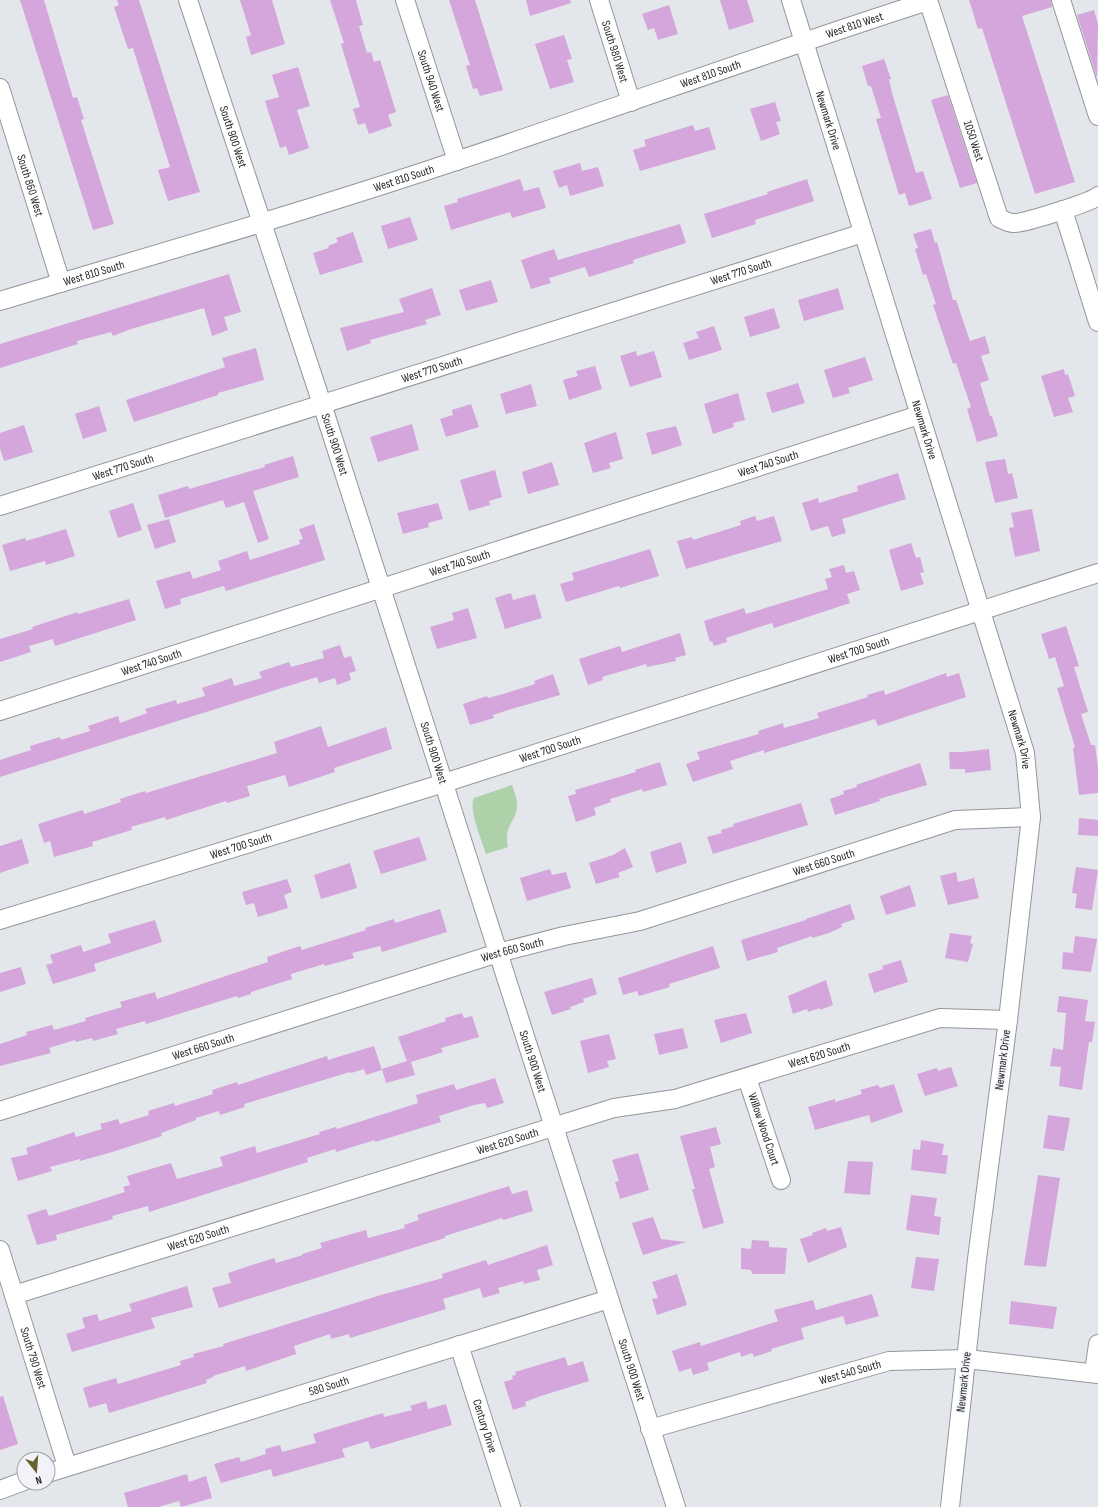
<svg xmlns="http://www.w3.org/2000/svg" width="1098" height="1507" viewBox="0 0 1098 1507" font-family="'Sofia Sans Condensed',sans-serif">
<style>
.green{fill:#afd1aa}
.building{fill:#d5a6db}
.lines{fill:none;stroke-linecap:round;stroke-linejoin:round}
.minor-casing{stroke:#94969a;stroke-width:20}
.minor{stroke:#fff;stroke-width:18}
.labels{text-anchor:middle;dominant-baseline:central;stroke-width:3;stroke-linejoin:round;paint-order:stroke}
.street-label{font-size:12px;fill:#262728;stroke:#f1f3f8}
</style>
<rect width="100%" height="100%" fill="#e3e6ea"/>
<path class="green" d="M512,785C514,791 517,798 517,804C517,824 503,823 508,847L486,854C482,841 468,809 474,798Z"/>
<g class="building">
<path d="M20,0H44L73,98L77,97L84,119L81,120L114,224L93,230Z"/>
<path d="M117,0H139L200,192L168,201L158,170L170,167L133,48L128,49L114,7L119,5Z"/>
<path d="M240,0H272L285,44L251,55L246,37L251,35Z"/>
<path d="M330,0H356L363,25L359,26L367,53L371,52L374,62L380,60L396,112L388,115L392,126L369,134L365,123L358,125L353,109L360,107L341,44L344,43Z"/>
<path d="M449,0H475L503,90L480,96L477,88L473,89L466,66L470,65Z"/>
<path d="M526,0H570L571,3L530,16Z"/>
<path d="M720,0H747L754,22L729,30Z"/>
<path d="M969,0H1051L1052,7L1022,16L1075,182L1035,194L982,28L978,29Z"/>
<path d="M669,5L678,34L658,40L654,28L648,30L642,14Z"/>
<path d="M1094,10L1098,24L1097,78L1077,15Z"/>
<path d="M564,35L572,59L567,60L574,82L550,89L535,44Z"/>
<path d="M884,59L891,79H889L892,93L916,173L923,171L932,199L909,206L905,193L899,195L876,119L881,118L871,86H868L862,66Z"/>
<path d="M298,67L310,106L297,110L309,148L289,155L286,146L280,148L265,101L279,97L272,75Z"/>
<path d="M948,95L977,183L960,188L931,100Z"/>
<path d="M775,102L781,121L776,122L780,134L761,141L750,109Z"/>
<path d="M693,125L695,131L709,127L716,149L640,171L633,150L646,146L644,140Z"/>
<path d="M580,163L582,171L598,167L604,186L570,196L567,185L559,188L553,171Z"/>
<path d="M520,179L524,191L539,187L546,208L512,218L510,212L451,230L444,206L458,202L457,199Z"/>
<path d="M807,179L814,201L755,220L756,224L712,238L704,214L768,194L767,192Z"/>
<path d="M410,217L418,240L388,249L381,226Z"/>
<path d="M680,224L686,243L633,260L634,263L589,277L585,267L549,278L551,283L531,289L521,260L554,249L558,260Z"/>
<path d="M931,229L935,243L937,242L953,300H956L970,341L985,336L990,353L981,356L989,380L980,383L990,416H992L998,436L977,442L967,409L971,407L956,363L953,364L933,305L936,304L926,274L923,275L915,249L918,248L913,234Z"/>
<path d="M353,232L363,262L320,275L313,253L329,248L328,246L338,242L336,238Z"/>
<path d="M229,274L241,312L224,317L228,330L212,336L204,308L131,329L113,336L111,332L77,341L78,344L0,368V344Z"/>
<path d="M491,280L498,302L466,311L459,290Z"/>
<path d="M432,288L441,315L425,320L427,324L370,340L371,343L347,351L340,328L404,312L399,299Z"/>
<path d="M838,288L844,309L804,321L798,300Z"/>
<path d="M774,308L780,328L750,337L744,317Z"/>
<path d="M714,326L722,350L689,360L683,343L699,338L696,332Z"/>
<path d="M256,348L264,380L218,393V395L134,422L126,400L225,367L222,358Z"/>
<path d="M636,351L637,356L654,351L662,377L630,387L620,356Z"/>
<path d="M865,357L873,380L848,388L850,393L833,398L824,370Z"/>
<path d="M595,366L602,389L569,400L563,380L578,376L576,371Z"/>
<path d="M1064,369L1065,375L1068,374L1075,396L1068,398L1073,412L1054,417L1041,376Z"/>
<path d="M798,383L805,403L772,413L766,393Z"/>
<path d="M531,384L537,406L506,414L500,394Z"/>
<path d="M738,393L745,420L733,423L734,427L713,434L704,404Z"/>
<path d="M471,404L479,427L446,437L440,419L453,415L452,410Z"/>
<path d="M99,406L107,431L83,439L75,414Z"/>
<path d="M412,424L419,450L378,462L370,437Z"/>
<path d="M24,425L33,452L4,461L0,448V433Z"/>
<path d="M676,426L682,445L652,455L646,433Z"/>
<path d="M616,432L623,459L609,463L611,468L593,473L584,443Z"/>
<path d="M293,456L299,477L253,491L269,539L258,543L244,502L226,508L223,500L165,518L158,495L188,486L189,489L265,467L264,465Z"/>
<path d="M1005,459L1008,474L1012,473L1018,498L995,503L985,462Z"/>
<path d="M552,462L559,485L528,494L522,472Z"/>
<path d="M495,470L502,497L489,501L490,505L469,511L460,480Z"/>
<path d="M898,473L906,499L842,519L846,533L832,537L828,526L811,531L802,503L818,498L819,503L858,491L857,486Z"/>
<path d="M133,503L142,530L118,538L109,511Z"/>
<path d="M438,503L443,519L428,523L429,527L403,534L397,513Z"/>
<path d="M1032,509L1040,551L1015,557L1009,528L1014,527L1011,513Z"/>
<path d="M755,516L757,521L774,516L782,541L686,569L677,541L692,537L693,540L741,525L740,521Z"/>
<path d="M169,519L176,542L155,549L147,525Z"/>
<path d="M314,524L325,560L226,591L224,586L180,599L181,604L165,609L156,581L190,571L193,579L221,570L218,561L247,551L250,560L300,544L299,540L303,539L299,529Z"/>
<path d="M66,529L75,556L46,565L45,561L10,571L2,545L25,538L26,541Z"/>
<path d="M911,543L916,558L920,557L924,572L920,573L924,584L901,591L889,550Z"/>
<path d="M650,549L659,576L620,588L619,586L566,602L560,584L574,580L572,573Z"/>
<path d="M844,565L846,573L854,571L860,590L847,594L850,603L774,628L772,623L726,638L727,642L714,646L712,641L710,642L704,621L744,608L746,614L828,589L825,579L832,577L829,569Z"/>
<path d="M511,593L513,600L535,594L542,618L505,629L495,598Z"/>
<path d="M129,599L136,620L55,646L53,639L29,646L31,652L0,662V639L33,629L32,627L78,612V614Z"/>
<path d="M468,608L477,638L437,649L430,627L454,620L452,613Z"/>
<path d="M1066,626L1079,666L1074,667L1088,712L1081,714L1091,745H1095L1098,767V793L1079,795L1073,748L1075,747L1057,688L1064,686L1055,657L1049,659L1041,634Z"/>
<path d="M680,633L686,655L675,658L676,661L647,667L646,664L602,677L603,680L588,685L579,659L620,646L622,652Z"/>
<path d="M340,645L344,658L351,656L356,671L349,673L351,680L337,685L335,678L319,683L317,677L0,777V760L31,750L30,746L60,737L61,740L90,731L88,726L118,716L120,723L147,713L145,709L176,700L177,704L205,696L202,688L232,678L234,686L262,678L259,672L289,662L291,667L324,658L322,651Z"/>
<path d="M946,673L947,677L959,673L966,697L878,726L875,719L764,753V750L730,761L733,769L693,782L686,764L700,759L697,752L759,734L758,731L783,723L784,728L819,718L817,713L868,697L867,695L884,690L885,695Z"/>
<path d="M553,674L560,695L508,710L493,715L494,718L470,725L463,704L487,696L488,698L503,694L535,684L534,681Z"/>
<path d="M321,726L328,747L386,727L392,749L334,768L335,772L289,787L285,775L247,786L250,796L227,803L226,801L166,820L165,817L131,827L132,830L92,842L93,846L54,857L50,841L44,843L38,824L83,810L84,814L121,802L120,799L145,791L146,793L277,753L274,742Z"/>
<path d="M989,749L991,770L965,773V769H950L949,752H963Z"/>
<path d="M660,762L667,785L643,792L642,789L610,799L611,802L594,808L596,815L576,822L568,796L576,794L575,790L636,772L635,770Z"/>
<path d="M920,763L927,785L879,799L880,801L835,815L830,799L844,794L843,791L857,787L856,785Z"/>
<path d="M801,803L808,825L713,854L707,837L722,833L721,830L734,826L733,824Z"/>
<path d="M1079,818L1098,820V836L1078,835Z"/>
<path d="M419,837L427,860L381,874L373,851Z"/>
<path d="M22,839L29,863L0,873V846Z"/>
<path d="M681,842L687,863L656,873L650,852Z"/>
<path d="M625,848L633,867L618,873L620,877L596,884L589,863L613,855Z"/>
<path d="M350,863L357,888L321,899L314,875Z"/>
<path d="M1076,867L1098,870L1092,910L1075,908L1077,894L1072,893Z"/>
<path d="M550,869L552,875L566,872L571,888L527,901L520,878Z"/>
<path d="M956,872L958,882L974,878L979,898L948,905L940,876Z"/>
<path d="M287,879L292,892L284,895L288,908L258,917L254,903L246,905L242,892Z"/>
<path d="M910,885L916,906L886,915L880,896Z"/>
<path d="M850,904L855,919L841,924L842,927L829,933L812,938V936L777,948L778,952L747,961L741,940L806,920V919Z"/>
<path d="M440,909L447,932L382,952L380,946L352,953L354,958L325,966L324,964L291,974L292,979L251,992V994L238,998L237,996L146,1024L145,1021L116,1029L118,1034L93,1041L92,1038L76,1042L75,1040L49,1048L51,1053L0,1066V1044L27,1035L26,1032L52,1025L54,1030L86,1021L85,1018L122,1007L120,1002L155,992L157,999L268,962L267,957L300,946L302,950L366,930L365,928L394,919L395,923Z"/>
<path d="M155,920L162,942L94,964L96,971L53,984L46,965L53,963L50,955L81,945L83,952L111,943L108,934Z"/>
<path d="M950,933L972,936L970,943L973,944L968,962L945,958Z"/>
<path d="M1075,936L1097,939L1091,972L1062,969L1063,952L1073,953Z"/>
<path d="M713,946L720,968L669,984L670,987L639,996L637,991L623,995L618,978Z"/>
<path d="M901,960L908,982L874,993L868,974L883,969L882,966Z"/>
<path d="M21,967L26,984L0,992V973Z"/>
<path d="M592,978L597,994L583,999L584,1002L570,1007L571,1009L552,1015L544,992Z"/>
<path d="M826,980L833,1005L820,1010V1008L808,1012L807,1009L793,1014L788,996Z"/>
<path d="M1059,996L1088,1000L1085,1021L1095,1022L1092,1042H1089L1082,1090L1059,1086L1061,1067L1050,1066L1053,1048L1063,1050L1066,1013L1057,1012Z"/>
<path d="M462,1013L464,1018L472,1016L479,1037L441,1048L443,1052L411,1062L415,1075L386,1083L382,1069L407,1061L398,1037L446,1021L445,1018Z"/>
<path d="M746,1013L752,1033L721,1043L714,1020Z"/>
<path d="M683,1028L688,1048L659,1055L654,1034Z"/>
<path d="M609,1034L616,1059L607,1061L609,1067L588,1073L580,1041Z"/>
<path d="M374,1046L382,1070L366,1075L364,1069L351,1073L350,1072L244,1104L245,1107L220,1115L219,1111L196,1118V1120L161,1133L162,1136L109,1153L80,1161V1159L50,1167L52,1171L18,1181L11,1158L28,1154L26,1148L74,1132L76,1137L102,1129L100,1124L118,1119L120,1124L149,1115L148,1111L174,1103L175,1106L213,1094L212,1090L237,1082L238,1085L327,1056L328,1060Z"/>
<path d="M951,1067L958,1086L925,1096L917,1074L937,1068L938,1071Z"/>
<path d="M495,1078L504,1103L487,1108L485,1103L474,1105L439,1116L441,1122L375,1142V1140L336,1152L335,1149L307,1158L308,1162L149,1212L148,1206L112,1216L113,1219L56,1235L57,1240L37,1245L27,1215L46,1209L49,1216L125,1192L123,1187L130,1185L127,1176L171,1163L177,1179L223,1166L220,1157L255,1146L257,1153L320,1134L319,1132L336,1127L337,1129L418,1103L416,1095L454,1084L456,1090Z"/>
<path d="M894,1084L903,1112L871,1123L869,1115L815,1130L808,1107L835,1099V1102L862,1094L860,1090L878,1085L880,1088Z"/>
<path d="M1048,1115L1070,1118L1064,1151L1043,1148Z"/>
<path d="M716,1127L721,1144L710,1147L715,1167L709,1169L724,1223L703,1229L692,1189H695L680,1136Z"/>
<path d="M921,1140L944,1144L942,1155H948L946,1174L911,1170L913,1149L920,1150Z"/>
<path d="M638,1153L649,1190L620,1199L615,1182L619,1181L612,1160Z"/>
<path d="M848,1161L873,1162L870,1195L844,1193Z"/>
<path d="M1038,1175L1060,1178L1046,1267L1024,1265Z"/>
<path d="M509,1186L512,1194L527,1190L533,1211L503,1220L502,1218L445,1236V1238L219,1308L212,1288L231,1283L228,1273L274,1258L276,1263L303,1255L302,1254L322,1248L320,1243L366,1230L368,1238L405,1228L404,1225L419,1220L417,1215Z"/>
<path d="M911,1195L937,1198L934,1216L941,1217L939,1235L906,1230Z"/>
<path d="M653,1217L661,1239L686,1242L643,1255L632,1223Z"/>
<path d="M841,1227L847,1247L808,1263L800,1239L813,1235L812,1233L826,1228L827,1231Z"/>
<path d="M752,1240L769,1241V1247L787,1248L785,1274H752L751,1270L741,1269V1248L751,1249Z"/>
<path d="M547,1245L553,1265L537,1270L540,1280L524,1284L523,1281L498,1288L500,1293L483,1298L480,1288L443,1299L446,1309L350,1338L349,1334L331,1339L330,1334L294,1346L296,1354L246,1371L245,1366L213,1376V1377L206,1380L207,1383L109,1413L106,1403L89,1408L83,1388L116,1378L118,1384L181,1365L180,1361L194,1357L193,1354L224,1346L223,1344L381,1295L443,1278L442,1274L486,1260L488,1265Z"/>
<path d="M916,1257L939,1259L934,1291L911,1288Z"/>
<path d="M677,1274L687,1305L657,1315L652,1299L658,1298L652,1282Z"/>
<path d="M187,1286L193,1307L151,1318L155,1328L72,1352L66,1334L85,1328L82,1318L97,1314L99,1321L132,1311L129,1304Z"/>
<path d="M872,1294L879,1316L846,1325L843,1316L801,1328L804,1339L771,1349L772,1351L754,1357L752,1353L741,1357L740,1352L707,1363L709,1370L693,1375L691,1368L679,1372L672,1351L700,1342L701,1346L778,1321L774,1310L813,1300L816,1310Z"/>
<path d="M1011,1301L1057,1307L1053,1329L1009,1324Z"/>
<path d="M565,1357L568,1366L583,1361L589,1381L541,1396L525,1402L526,1406L513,1410L504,1382L513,1379L512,1376L516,1375L515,1372Z"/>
<path d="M3,1396L18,1444L0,1450V1397Z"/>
<path d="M426,1401L428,1409L446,1404L452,1425L371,1449L368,1441L342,1449L345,1457L273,1477L271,1469L221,1483L214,1464L239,1457L241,1462L266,1454L265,1449L280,1445L282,1452L316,1443L313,1434L383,1413L384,1417L412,1410L410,1406Z"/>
<path d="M187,1474L189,1482L206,1476L212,1498L181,1507L179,1501L158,1507H128L124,1493Z"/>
</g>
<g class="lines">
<g class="minor-casing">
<g id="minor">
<path id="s1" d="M188,0L322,404L676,1507"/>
<path id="s2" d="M405,0L457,161"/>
<path id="s3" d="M599,0L631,102"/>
<path id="s4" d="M791,0L1025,753L1031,817L1008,1020L977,1259L950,1507"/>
<path id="s5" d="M928,0L999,218C1003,220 1009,223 1013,223C1023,224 1091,202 1098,196"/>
<path d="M1061,0L1098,116"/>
<path id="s6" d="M0,88L61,283"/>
<path d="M1063,210L1098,322"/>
<path id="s7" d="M0,301C153,255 307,211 459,160C616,108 771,51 928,1"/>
<path id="s8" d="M0,506L863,233"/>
<path id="s9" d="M0,711L919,415"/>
<path id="s10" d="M0,920L444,783L1098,573"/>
<path id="s11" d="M747,1078L781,1180"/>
<path id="s12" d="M0,1111L498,953L564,936L640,921L955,820L1031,817"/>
<path id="s13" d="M0,1250L67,1466"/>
<path id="s14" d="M14,1295L614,1108L675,1099L940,1018L1008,1020"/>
<path id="s15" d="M459,1345L511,1507"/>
<path d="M1094,1373L1098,1344"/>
<path id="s16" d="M650,1429L889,1361L967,1359L1098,1374"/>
<path id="s17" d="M48,1473L609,1299"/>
<path d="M0,1490L24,1481"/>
</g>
</g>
<use href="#minor" class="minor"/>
</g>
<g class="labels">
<g class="street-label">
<text stroke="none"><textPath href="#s7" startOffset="898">West 810 West</textPath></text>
<text stroke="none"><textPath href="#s3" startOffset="54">South 980 West</textPath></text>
<text stroke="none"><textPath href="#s7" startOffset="746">West 810 South</textPath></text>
<text stroke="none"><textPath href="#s2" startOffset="85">South 940 West</textPath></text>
<text stroke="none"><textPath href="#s4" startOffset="126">Newmark Drive</textPath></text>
<text stroke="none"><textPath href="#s1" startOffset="144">South 900 West</textPath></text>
<text stroke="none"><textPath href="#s5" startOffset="148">1050 West</textPath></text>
<text stroke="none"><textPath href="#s7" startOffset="422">West 810 South</textPath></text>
<text stroke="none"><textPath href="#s6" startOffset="102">South 860 West</textPath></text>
<text stroke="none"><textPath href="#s8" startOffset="777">West 770 South</textPath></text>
<text stroke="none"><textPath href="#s7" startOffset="98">West 810 South</textPath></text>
<text stroke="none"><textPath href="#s8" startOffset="453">West 770 South</textPath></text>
<text stroke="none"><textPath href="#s4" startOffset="450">Newmark Drive</textPath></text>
<text stroke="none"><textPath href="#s1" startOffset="468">South 900 West</textPath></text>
<text stroke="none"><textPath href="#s9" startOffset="807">West 740 South</textPath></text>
<text stroke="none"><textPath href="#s8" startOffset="129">West 770 South</textPath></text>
<text stroke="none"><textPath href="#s9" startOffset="483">West 740 South</textPath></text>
<text stroke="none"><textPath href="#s10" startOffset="900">West 700 South</textPath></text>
<text stroke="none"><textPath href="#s9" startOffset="159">West 740 South</textPath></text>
<text stroke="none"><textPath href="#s4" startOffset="774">Newmark Drive</textPath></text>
<text stroke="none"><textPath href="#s10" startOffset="576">West 700 South</textPath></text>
<text stroke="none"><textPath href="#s1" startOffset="792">South 900 West</textPath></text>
<text stroke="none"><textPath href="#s10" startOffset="252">West 700 South</textPath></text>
<text stroke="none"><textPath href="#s12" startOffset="861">West 660 South</textPath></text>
<text stroke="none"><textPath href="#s12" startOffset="537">West 660 South</textPath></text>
<text stroke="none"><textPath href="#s12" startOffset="213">West 660 South</textPath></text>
<text stroke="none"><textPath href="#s14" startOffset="841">West 620 South</textPath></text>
<text transform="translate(1003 1060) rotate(-83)">Newmark Drive</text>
<text stroke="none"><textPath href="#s1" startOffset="1116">South 900 West</textPath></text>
<text stroke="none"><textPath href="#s11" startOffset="54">Willow Wood Court</textPath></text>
<text stroke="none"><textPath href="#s14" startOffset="517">West 620 South</textPath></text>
<text stroke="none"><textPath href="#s14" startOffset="193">West 620 South</textPath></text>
<text stroke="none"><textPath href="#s13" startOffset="113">South 790 West</textPath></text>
<text stroke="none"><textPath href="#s1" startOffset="1440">South 900 West</textPath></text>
<text stroke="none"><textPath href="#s16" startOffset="208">West 540 South</textPath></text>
<text transform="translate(964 1382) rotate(-84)">Newmark Drive</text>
<text stroke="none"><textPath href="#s17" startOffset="294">580 South</textPath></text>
<text stroke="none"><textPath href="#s15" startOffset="85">Century Drive</textPath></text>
</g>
</g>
<g transform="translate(36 1471) rotate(163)"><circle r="19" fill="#f1f3f8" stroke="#a0a1a5"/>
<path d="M0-3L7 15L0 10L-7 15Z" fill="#68622e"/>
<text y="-6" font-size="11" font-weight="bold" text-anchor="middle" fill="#262728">N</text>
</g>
</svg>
